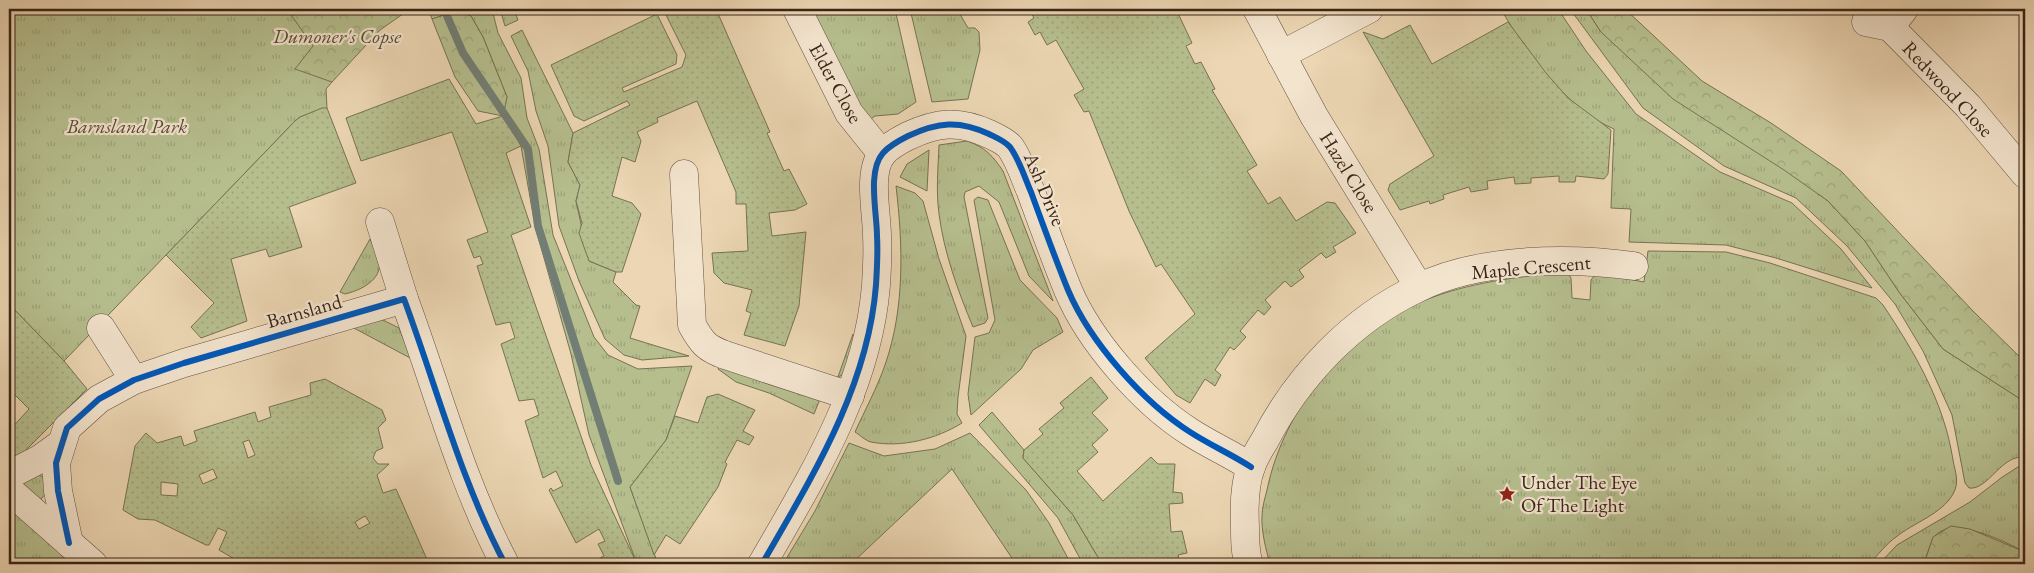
<svg xmlns="http://www.w3.org/2000/svg" width="2034" height="573" viewBox="0 0 2034 573" font-family="'EB Garamond',serif">
<style>
.grass{fill:url(#grass-tufts);stroke:#777254}
.forest{fill:url(#forest-crowns);stroke:#777254}
.garden{fill:url(#garden-dots);stroke:#777254;fill-rule:evenodd}
.lines{fill:none;stroke-linecap:round;stroke-linejoin:round}
.stream{stroke:#727e74;stroke-width:8}
.minor-casing{stroke:#655140;stroke-width:29}
.minor{stroke:#f3e4ce;stroke-width:28}
.cycleway-casing{stroke:#f3e4ce;stroke-width:9}
.cycleway{stroke:#0057b8;stroke-width:6}
.labels{text-anchor:middle;dominant-baseline:central;stroke-width:4.5;stroke-linejoin:round;paint-order:stroke}
.park-label{font-size:20px;font-style:italic;fill:#584b36;stroke:#f3e4ce}
.street-label{font-size:20px;fill:#382519;stroke:#f3e4ce}
.poi-label{font-size:20px;fill:#382519;stroke:#f3e4ce;text-anchor:start}
</style>
<defs>
<pattern id="grass-tufts" width="24" height="20" patternUnits="userSpaceOnUse" patternTransform="scale(1.25)"><rect width="24" height="20" fill="#b6be8e"/><path d="M3 7l-1-3M5 7V3M7 7l1-3M15 17l-1-3M17 17v-4M19 17l1-3" fill="none" stroke="#9da37a"/></pattern>
<pattern id="forest-crowns" width="20" height="18" patternUnits="userSpaceOnUse" patternTransform="scale(1.25)"><rect width="20" height="18" fill="#b6be8e"/><path d="M2 6a3 3 0 1 1 6 0M12 15a3 3 0 1 1 6 0" fill="none" stroke="#9da37a"/></pattern>
<pattern id="garden-dots" width="8" height="8" patternUnits="userSpaceOnUse" patternTransform="scale(1.25)"><rect width="8" height="8" fill="#b6be8e"/><path d="M2 2h.1M6 6h.1" fill="none" stroke="#9da37a" stroke-width="1.8" stroke-linecap="round"/></pattern>
</defs>
<rect width="100%" height="100%" fill="#ecd6b3"/>
<filter id="stains"><feTurbulence type="fractalNoise" baseFrequency=".004" numOctaves="4"/><feColorMatrix values="0 0 0 0 .2 0 0 0 0 .09 0 0 0 0 .02 0 0 0 .5 -.17"/></filter>
<radialGradient id="worn" r=".72"><stop offset=".6" stop-color="#630" stop-opacity="0"/><stop offset="1" stop-color="#630" stop-opacity=".3"/></radialGradient>
<g class="grass">
<path d="M9,9H356L332,82L326,89L327,108L300,117L295,121L64,361L9,304Z"/>
<path d="M428,9H492L498,33L521,78L527,118L539,149L553,235L594,337L608,355L638,369L692,366L666,440L630,487L658,564H637L589,435L571,354L535,226L521,146L503,116L507,97L483,37L471,16L459,10L432,19Z"/>
<path d="M500,9H514L518,20L505,26Z"/>
<path d="M808,9H895L916,102L898,114L875,116L868,121Z"/>
<path d="M910,9H957L968,28H975L979,32L980,50L968,99L932,102Z"/>
<path d="M1501,9H1558L1586,51L1636,114L1720,172L1792,203L1841,249L1872,288L1776,258L1726,245L1629,242L1631,209L1611,208L1614,129C1568,110 1525,52 1501,9Z"/>
<path d="M1570,9H1586L1601,32L1828,201L1865,241L1899,292L1943,349L2025,402V458C2003,452 1988,491 1969,488L1965,483L1952,415L1923,351L1895,304L1847,246L1796,198L1724,166L1643,108Z"/>
<path d="M522,30L573,133L568,162L580,185L576,201L589,261L616,272L613,282L636,305L640,306L630,338L689,356L642,360L624,355L605,339L579,281L559,226L548,146L536,111L528,71L511,36Z"/>
<path d="M967,141C985,147 993,156 1003,171L1053,301L1029,276L999,202L979,186L965,192L964,197L988,318L985,323L973,327C958,291 944,253 939,214C936,192 938,168 939,145Z"/>
<path d="M929,150L927,191L900,177L907,164Z"/>
<path d="M896,186L915,193L923,201L939,259L966,336L958,397L957,414L962,423C936,439 902,448 871,442C866,441 860,435 855,432C865,410 877,388 885,365C905,308 903,245 896,186Z"/>
<path d="M978,197L988,200L1020,280L1057,318L1063,332L1033,350L1021,369L971,415L968,394L975,337L989,333L995,320L974,200Z"/>
<path d="M370,239C373,246 378,254 379,261C383,280 359,291 345,294L340,292Z"/>
<path d="M1648,251L1726,252L1770,263L1876,298L1883,305C1915,353 1944,402 1953,460C1955,472 1960,482 1953,494C1942,514 1913,523 1896,537C1886,544 1878,555 1869,564H1270C1266,550 1261,530 1262,516C1262,507 1265,498 1267,490C1284,408 1345,333 1423,301C1469,282 1517,277 1567,272L1571,278L1572,298L1590,300L1591,280L1595,275L1603,274L1644,282Z"/>
<path d="M381,319L399,328L412,359L352,327Z"/>
<path d="M853,334L858,342L842,375L838,377Z"/>
<path d="M720,365L820,399L814,414L769,393L736,382L718,369Z"/>
<path d="M992,412L1024,450L1023,458L1073,515L1102,564H1083L1058,518L979,425Z"/>
<path d="M970,433L1026,490L1049,523L1071,564H1016L952,469L851,564H783L815,511L849,443L884,456L935,449Z"/>
<path d="M2021,465L2025,469V552C2005,542 1948,512 1933,539C1929,546 1927,556 1924,564H1879L1897,545L1970,502L2001,478Z"/>
<path d="M37,474L45,478L47,492L41,499L27,500L21,480Z"/>
<path d="M9,499L84,564H9Z"/>
</g>
<g class="forest">
<path d="M287,9H410L380,30L332,82L295,69L313,46Z"/>
<path d="M1586,9H1625L1702,81L1771,123L1841,171L1973,311L2025,362V402L1943,349L1899,292L1865,241L1828,201L1784,170L1673,99L1601,32Z"/>
<path d="M459,10L471,16L483,37L507,97L503,116L478,111L455,77L432,19Z"/>
<path d="M1951,526L1970,529L2025,552V564H1924L1933,537Z"/>
</g>
<g class="garden">
<path d="M663,9H716L770,132L767,133L784,171L789,169L807,204L795,210L769,213L772,236L806,232L799,306L785,346L744,335L751,313L746,311L752,290L724,283L714,273L712,253L748,251L746,204H736V192L697,101L657,118L658,122L637,132L641,141L635,162L622,157L612,196L632,203L641,214L622,272H616L589,261L579,233L582,223L576,201L580,185L568,162L573,133L630,105L627,101L584,121L574,116L551,65L657,14L677,55L676,64L622,88L624,92L682,67L686,55Z"/>
<path d="M1029,9H1176L1192,43L1186,46L1195,64L1201,62L1215,89L1212,90L1257,165L1247,171L1268,204L1280,197L1296,221L1327,202L1335,203L1356,233L1333,247L1336,252L1326,258L1321,253L1299,270L1304,277L1291,287L1285,281L1265,300L1271,307L1264,315L1258,310L1240,331L1246,337L1234,350L1230,347L1215,370L1221,375L1215,386L1205,379L1190,403L1176,395L1145,358L1195,314L1161,264L1156,267L1129,211L1089,111L1084,112L1074,95L1084,89L1056,40L1047,45L1040,32L1035,35L1028,22L1034,18Z"/>
<path d="M1508,22L1546,73L1568,98L1611,130L1608,174L1604,179L1576,176L1575,182H1559V176L1531,178V183L1515,184L1514,177L1487,181L1488,189L1471,192L1469,187L1443,195L1444,199L1430,204L1429,201L1400,210L1388,190L1390,184L1434,156L1363,32L1383,39L1410,25L1432,64Z"/>
<path d="M449,79L476,124L503,116L521,146L506,153L531,227L511,235L591,465L637,564H600L598,559L604,556L598,544L605,541L599,529L576,543L549,490L551,488L553,491L563,486L556,471L543,478L525,421L539,415L534,399L519,401L501,344L515,338L510,322L496,325L477,266L483,264L480,256L474,258L467,240L488,232L452,132L361,161L346,118Z"/>
<path d="M322,108H327L356,183L289,207L302,247L269,257L266,249L231,259L247,321L201,338L191,327L214,303L166,255L295,121L300,117Z"/>
<path d="M9,304L64,361L87,389L24,452L9,459V431L29,409L9,389Z"/>
<path d="M1091,377L1108,398L1092,413L1108,430L1092,445L1098,452L1077,471L1103,501L1151,457L1158,464H1175L1173,492L1182,493L1183,503L1169,504L1171,532L1182,531L1187,553L1178,555L1180,564H1102L1073,515L1023,458L1024,450L1043,434L1039,429L1064,408L1060,403Z"/>
<path d="M325,379L382,410L386,420L378,428L383,448L376,451L373,458L378,464H389L377,475L383,493L396,489L429,564H243L219,550L227,532L218,528L209,545H206L155,520L138,519L123,510L135,446L146,433L157,443L181,436L184,446L197,441L194,431L255,412L258,422L271,417L269,407L311,395L310,383ZM249,440L255,455L248,458L243,442ZM213,469L217,478L203,484L199,475ZM161,482L178,484L177,496L161,495ZM365,516L370,523L359,529L355,522Z"/>
<path d="M718,394L755,410L743,431L754,437L749,445L737,440L725,462L727,464L718,487L680,544L666,535L654,555L630,487L666,440L675,416L698,423L707,397Z"/>
</g>
<g class="lines">
<path class="stream" d="M444,9L463,53L528,149L538,226L618,481"/>
<g class="minor-casing">
<g id="minor">
<path d="M797,9L849,113L882,154"/>
<path d="M1257,9L1314,116L1419,287"/>
<path d="M1866,22L1890,27L1968,106L2025,174"/>
<path d="M1890,27L1904,9"/>
<path d="M1281,55L1369,9"/>
<path d="M684,174L692,325C702,343 706,348 725,355L850,396"/>
<path d="M380,222L404,299"/>
<path d="M101,328L134,380"/>
<path d="M9,475L40,459L62,443"/>
<path d="M9,490L93,564"/>
<path d="M69,543L58,491L56,463L67,428L99,399L134,380L184,363L404,299C437,388 461,481 505,564"/>
<path d="M762,564C812,477 868,388 876,285C877,269 878,252 877,236C877,213 867,171 883,153C889,146 900,140 908,136C938,122 959,120 989,134C995,137 1005,141 1010,147C1019,159 1025,178 1031,192C1043,225 1055,258 1068,290C1090,342 1143,402 1190,432C1210,445 1231,454 1251,467"/>
<path d="M1249,564C1245,553 1245,539 1245,527C1244,507 1244,485 1251,467C1254,458 1260,448 1265,440C1298,376 1352,319 1418,288C1479,258 1568,257 1634,266"/>
</g>
</g>
<use href="#minor" class="minor"/>
<g class="cycleway-casing">
<g id="cycleway">
<path d="M69,543L58,491L56,463L67,428L99,399L134,380L184,363L404,299C437,388 461,481 505,564"/>
<path d="M762,564C812,477 868,388 876,285C877,269 878,252 877,236C877,213 867,171 883,153C889,146 900,140 908,136C938,122 959,120 989,134C995,137 1005,141 1010,147C1019,159 1025,178 1031,192C1043,225 1055,258 1068,290C1090,342 1143,402 1190,432C1210,445 1231,454 1251,467"/>
</g>
</g>
<use href="#cycleway" class="cycleway"/>
</g>
<defs>
<g id="sight-bare" transform="scale(1.35)"><path d="M0-6L1.8-2.2L6-1.7L2.9 1.2L3.7 5.4L0 3.3L-3.7 5.4L-2.9 1.2L-6-1.7L-1.8-2.2Z" fill="#8f2418" stroke="#f3e4ce" stroke-width="2.5" paint-order="stroke"/></g>
</defs>
<g fill-rule="evenodd">
<use href="#sight-bare" x="1507" y="494"/>
</g>
<g class="labels">
<g class="park-label">
<text x="337" y="36">Dumoner's Copse</text>
<text x="127" y="126">Barnsland Park</text>
</g>
<g class="street-label">
<text transform="translate(836 83) rotate(61)">Elder Close</text>
<text transform="translate(1948 89) rotate(47)">Redwood Close</text>
<text transform="translate(1349 172) rotate(58)">Hazel Close</text>
<text transform="translate(1045 189) rotate(67)">Ash Drive</text>
<text transform="translate(1531 267) rotate(-5)">Maple Crescent</text>
<text transform="translate(304 311) rotate(-16)">Barnsland</text>
</g>
<g class="poi-label">
<text x="1521" y="482">Under The Eye<tspan x="1521" dy="23">Of The Light</tspan></text>
</g>
</g>
<rect width="2034" height="573" fill="none" stroke="#ecd6b3" stroke-width="30"/>
<rect x="10" y="10" width="2014" height="553" fill="none" stroke="#382519" stroke-width="2.5"/>
<rect x="15" y="15" width="2004" height="543" fill="none" stroke="#382519"/>
<rect width="100%" height="100%" filter="url(#stains)"/>
<rect width="100%" height="100%" fill="url(#worn)"/>
</svg>
